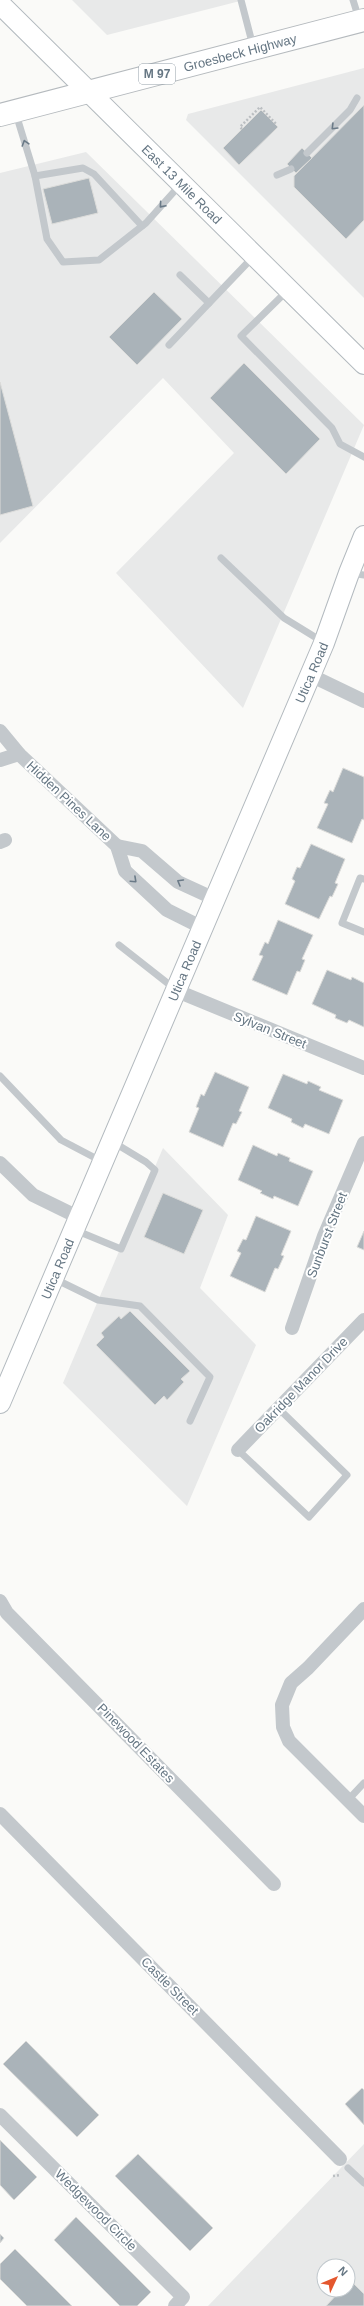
<svg xmlns="http://www.w3.org/2000/svg" width="364" height="2306" viewBox="0 0 364 2306" font-family="Helvetica,sans-serif">
<style>
.built{fill:#e8e9e9;fill-rule:evenodd}
.building{fill:#aab3b9;stroke:#dcdcda}
.lines{fill:none;stroke-linecap:round;stroke-linejoin:round}
.secondary-casing{stroke:#b3babf;stroke-width:22}
.primary-casing{stroke:#b5babe;stroke-width:24}
.path{stroke:#bbbfc2;stroke-width:2.5;stroke-dasharray:2 2;stroke-linecap:butt}
.service{stroke:#c3c8cc;stroke-width:7}
.minor{stroke:#c3c8cc;stroke-width:14}
.secondary{stroke:#fff;stroke-width:20}
.primary{stroke:#fff;stroke-width:22}
.oneway{stroke:#6a7a87}
.labels{text-anchor:middle;dominant-baseline:central;stroke-width:4;stroke-linejoin:round;paint-order:stroke}
.shield{fill:#fff;stroke:#939fa8;stroke-width:1}
.shield-label{font-size:12px;font-weight:bold;fill:#657683}
.street-label{font-size:13px;fill:#657683;stroke:#fff}
</style>
<rect width="100%" height="100%" fill="#fafaf8"/>
<g class="built">
<path d="M72,0H244L107,35Z"/>
<path d="M364,68V298L186,120L188,114Z"/>
<path d="M86,152L364,425L243,708L116,573L234,453L163,378L0,543V173Z"/>
<path d="M163,1148L228,1215L200,1288L256,1345L187,1506L63,1383Z"/>
<path d="M364,2144V2306H208L258,2254ZM324,2266H348V2290H324Z"/>
</g>
<g class="building">
<path d="M364,105V220L346,239L294,187V176Z"/>
<path d="M261,110L278,127L239,165L223,148Z"/>
<path d="M302,148L312,158L296,173L287,164Z"/>
<path d="M89,178L98,213L52,224L43,189Z"/>
<path d="M154,292L182,319L137,365L109,337Z"/>
<path d="M244,363L320,439L286,474L210,398Z"/>
<path d="M0,382L33,506L0,515Z"/>
<path d="M343,768L364,777V820L362,819L352,843L317,828L328,804L324,803L330,790L333,792Z"/>
<path d="M311,844L345,859L335,883L338,884L332,897L330,896L319,919L285,904L295,881L292,879L297,867L300,868Z"/>
<path d="M278,920L313,935L302,959L305,960L300,972L297,971L287,995L252,980L263,956L259,955L265,942L268,944Z"/>
<path d="M327,970L351,980L352,977L364,983V1027L349,1020L347,1023L335,1018L336,1015L312,1004Z"/>
<path d="M215,1072L249,1087L239,1111L242,1112L236,1124L233,1123L223,1147L189,1132L199,1108L196,1107L201,1094L204,1096Z"/>
<path d="M283,1074L307,1084L308,1081L321,1087L319,1090L343,1100L329,1134L305,1124L303,1128L291,1122L292,1119L268,1108Z"/>
<path d="M253,1145L277,1156L278,1153L290,1158L289,1161L313,1171L298,1206L274,1196L273,1199L260,1193L262,1191L238,1180Z"/>
<path d="M163,1193L203,1210L184,1254L144,1237Z"/>
<path d="M256,1216L291,1231L281,1255L284,1256L278,1269L275,1268L265,1292L230,1276L241,1253L237,1251L243,1239L246,1240Z"/>
<path d="M364,1231V1250L357,1247Z"/>
<path d="M130,1311L190,1371L181,1379L184,1382L167,1400L164,1396L155,1405L96,1345L104,1337L101,1333L119,1316L121,1319Z"/>
<path d="M26,2041L99,2115L77,2137L3,2064Z"/>
<path d="M362,2088L364,2090V2125L345,2104Z"/>
<path d="M0,2140L37,2177L14,2200L0,2185Z"/>
<path d="M138,2154L213,2228L190,2251L115,2176Z"/>
<path d="M76,2217L151,2292L137,2306H120L54,2240Z"/>
<path d="M0,2234L4,2238L0,2243Z"/>
<path d="M15,2249L72,2306H27L0,2279V2264Z"/>
<path d="M350,2280L364,2294V2306H326L341,2290H348Z"/>
</g>
<g class="lines">
<g class="secondary-casing">
<g id="secondary">
<path id="s1" d="M0,4L364,364"/>
<path id="s2" d="M0,1403L324,643L349,573L364,536"/>
</g>
</g>
<g class="primary-casing">
<g id="primary">
<path id="s3" d="M0,115L364,20"/>
</g>
</g>
<g class="path">
<path d="M242,129L240,127L260,107L277,125"/>
<path d="M333,2176L340,2175"/>
</g>
<g class="service">
<path d="M241,0L253,46"/>
<path d="M353,0L359,19"/>
<path d="M16,114L35,176L47,239L63,262L99,260L146,223L180,185"/>
<path d="M307,153L350,110L357,98"/>
<path d="M277,175L291,169"/>
<path d="M35,176L83,168L94,174L142,226"/>
<path d="M180,275L209,303"/>
<path d="M288,290L241,336L332,428L340,444L364,457"/>
<path d="M169,345L253,257"/>
<path d="M221,558L284,618L323,642"/>
<path d="M350,573L364,575"/>
<path d="M364,879L360,878L342,923L364,932"/>
<path d="M119,945L175,989"/>
<path d="M0,1076L61,1140L101,1161"/>
<path d="M75,1230L121,1249L155,1170L146,1162L113,1142"/>
<path d="M55,1279L98,1300L140,1306L210,1377L190,1421"/>
<path d="M238,1450L309,1517L347,1475L278,1408"/>
<path d="M348,1800L364,1783"/>
<path d="M348,2168L364,2183"/>
</g>
<g class="minor">
<path d="M310,675L364,701"/>
<path d="M0,731L19,754L117,846L125,871L167,910L203,928"/>
<path d="M0,760L19,754"/>
<path d="M0,842L5,840"/>
<path d="M117,846L142,851L178,882L215,899"/>
<path d="M177,991L364,1068"/>
<path d="M0,1163L33,1195L80,1218"/>
<path d="M292,1328L324,1236L364,1143"/>
<path d="M238,1450L364,1320"/>
<path d="M0,1601L7,1613L274,1884"/>
<path d="M364,1609L308,1668L291,1683L282,1705L283,1727L289,1741L364,1816"/>
<path d="M0,1814L340,2159"/>
<path d="M0,2115L183,2297L175,2306"/>
</g>
<use href="#secondary" class="secondary"/>
<use href="#primary" class="primary"/>
</g>
<defs><path id="oneway-chevron" d="M-2-3.5L2.5 0L-2 3.5" fill="none" stroke-width="1.6" stroke-linecap="round" stroke-linejoin="round"/></defs>
<g class="oneway">
<use href="#oneway-chevron" transform="translate(334 127) rotate(135)"/>
<use href="#oneway-chevron" transform="translate(25 143) rotate(-107)"/>
<use href="#oneway-chevron" transform="translate(162 205) rotate(131)"/>
<use href="#oneway-chevron" transform="translate(134 880) rotate(43)"/>
<use href="#oneway-chevron" transform="translate(180 882) rotate(-150)"/>
</g>
<g class="labels">
<rect class="shield" x="139" y="64" width="36" height="20" rx="3"/>
<g class="shield-label">
<text x="157" y="74">M 97</text>
</g>
<g class="street-label">
<text stroke="none"><textPath href="#s3" startOffset="248">Groesbeck Highway</textPath></text>
<text stroke="none"><textPath href="#s1" startOffset="256">East 13 Mile Road</textPath></text>
<text stroke="none"><textPath href="#s2" startOffset="794">Utica Road</textPath></text>
<text transform="translate(69 801) rotate(43)">Hidden Pines Lane</text>
<text stroke="none"><textPath href="#s2" startOffset="470">Utica Road</textPath></text>
<text transform="translate(270 1030) rotate(22)">Sylvan Street</text>
<text transform="translate(327 1235) rotate(-69)">Sunburst Street</text>
<text stroke="none"><textPath href="#s2" startOffset="146">Utica Road</textPath></text>
<text transform="translate(301 1385) rotate(-46)">Oakridge Manor Drive</text>
<text transform="translate(136 1743) rotate(46)">Pinewood Estates</text>
<text transform="translate(170 1986) rotate(45)">Castle Street</text>
<text transform="translate(96 2210) rotate(45)">Wedgewood Circle</text>
</g>
</g>
<g transform="translate(336 2278) rotate(46)"><circle r="19" fill="#ffffff" stroke="#c1c8cd"/>
<path d="M0-3L7 15L0 10L-7 15Z" fill="#e4572e"/>
<text y="-6" font-size="11" font-weight="bold" text-anchor="middle" fill="#657683">N</text>
</g>
</svg>
